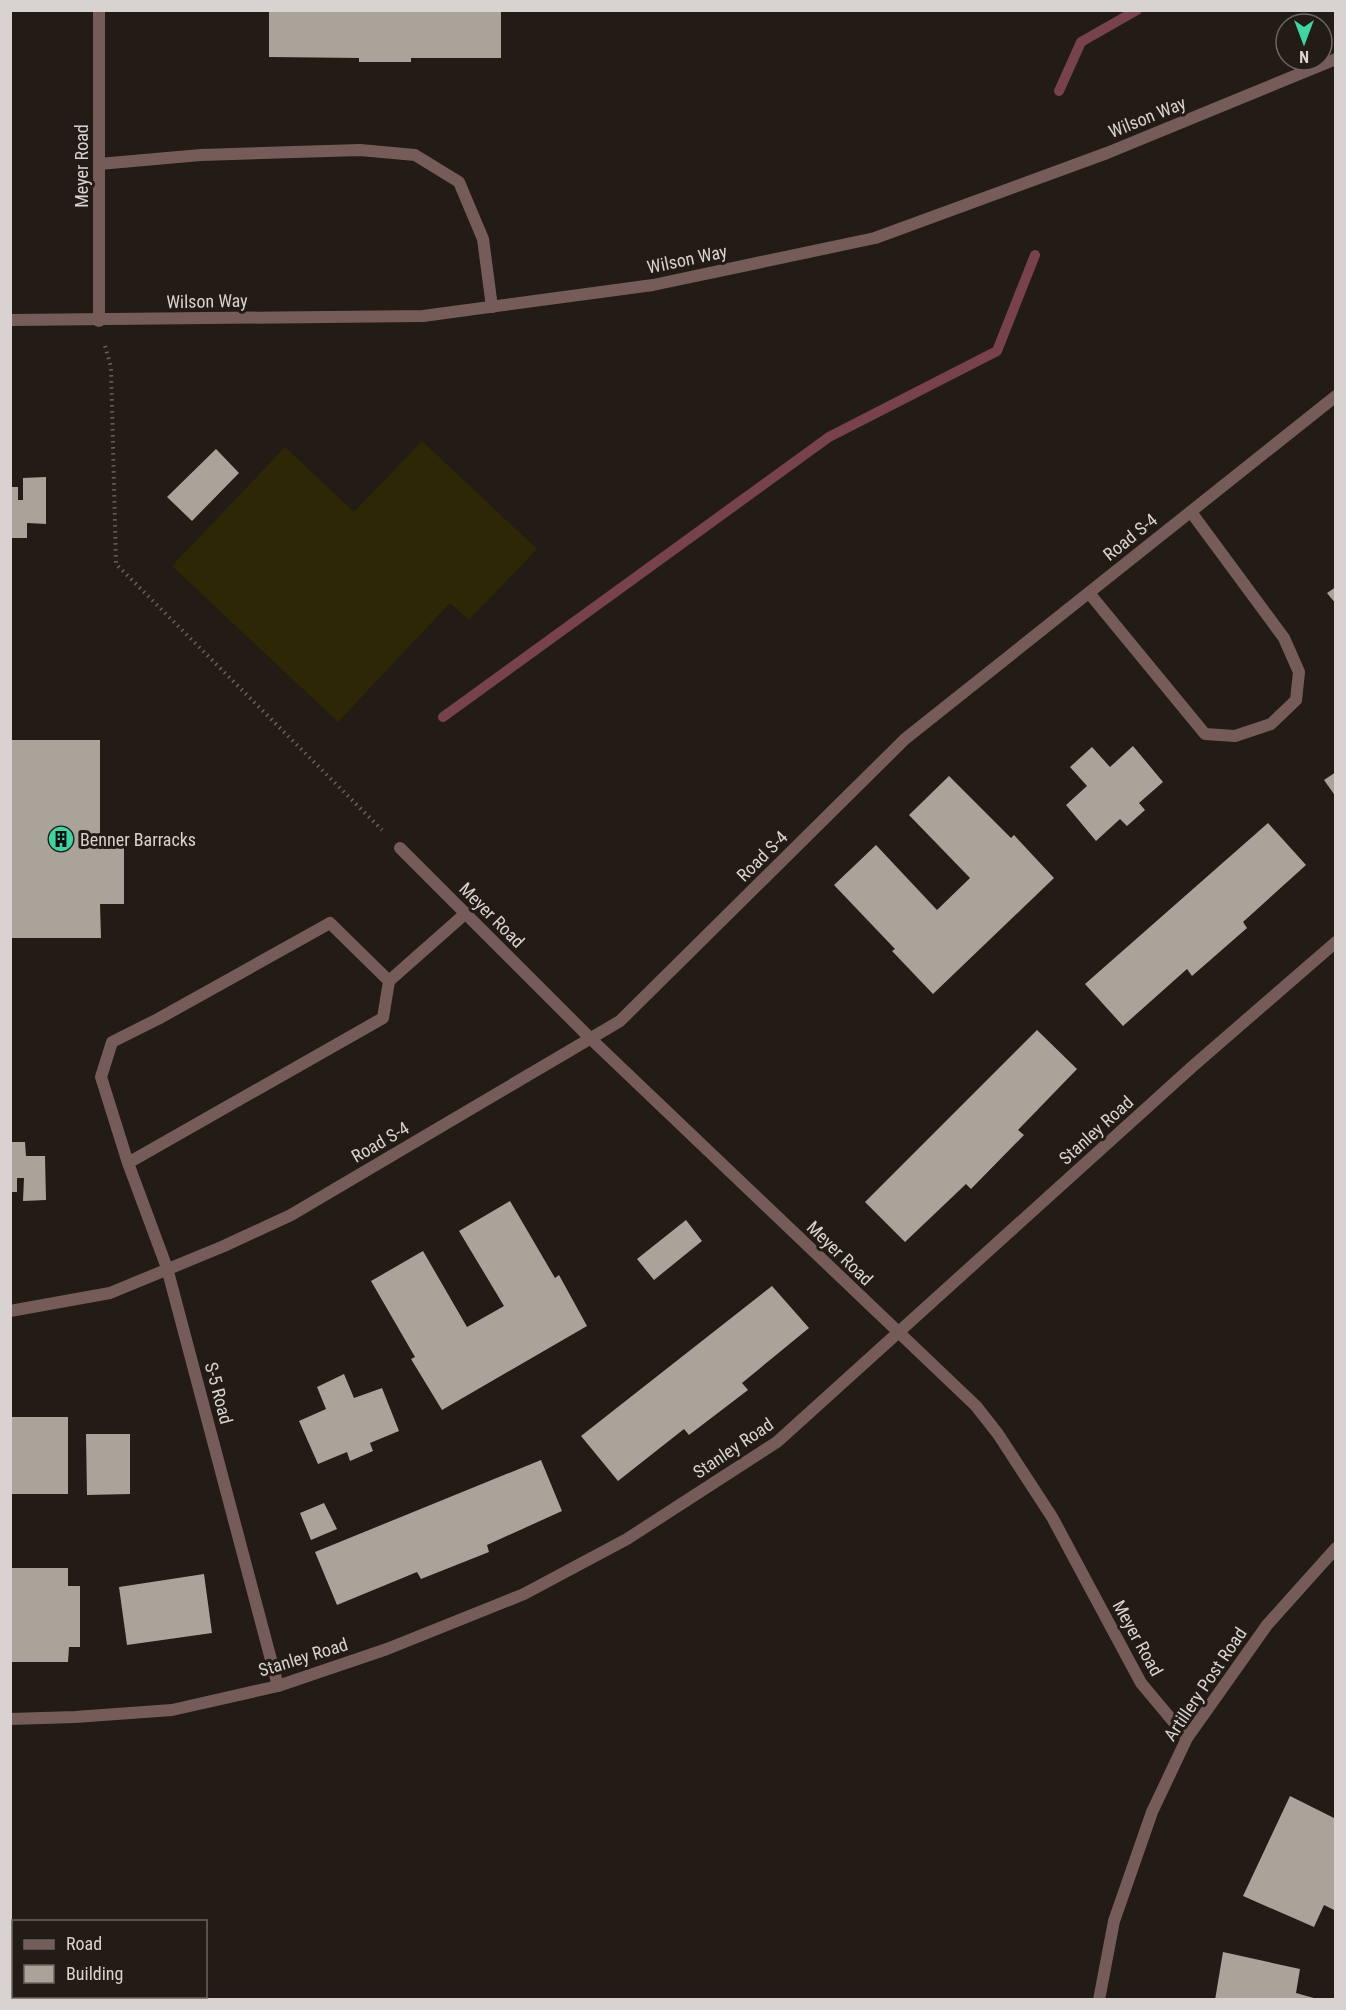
<svg xmlns="http://www.w3.org/2000/svg" width="1346" height="2010" viewBox="0 0 1346 2010" font-family="'Roboto Condensed',sans-serif">
<style>
.grass{fill:#2e2705}
.lines{fill:none;stroke-linecap:round;stroke-linejoin:round}
.stream{stroke:#78424d;stroke-width:10}
.building{fill:#aaa39a}
.path{stroke:#68615d;stroke-width:4;stroke-dasharray:1.5 4.5;stroke-linecap:butt}
.service{stroke:#755c58;stroke-width:12}
.minor{stroke:#755c58;stroke-width:12}
.tertiary{stroke:#755c58;stroke-width:12}
.labels{text-anchor:middle;dominant-baseline:central;stroke-width:6;stroke-linejoin:round;paint-order:stroke}
.street-label{font-size:18px;fill:#d8d3d0;stroke:#221b16}
.poi-label{font-size:18px;fill:#d8d3d0;stroke:#221b16;text-anchor:start}
</style>
<rect width="100%" height="100%" fill="#221b16"/>
<path class="grass" d="M422,441L537,549L469,620L450,603L338,722L172,566L285,447L354,512Z"/>
<g class="lines">
<g class="stream">
<path d="M1059,91L1081,42L1137,10"/>
<path d="M443,717L829,437L997,351L1035,255"/>
</g>
</g>
<g class="building">
<path d="M269,10H501V58H411V62H359V58L269,57Z"/>
<path d="M216,449L239,473L192,521L167,497Z"/>
<path d="M46,477V524L27,523V538H10V487H18V500H23V478Z"/>
<path d="M1336,587V604L1327,593Z"/>
<path d="M10,740H100V839H124V904H100L101,938H10Z"/>
<path d="M1133,746L1163,782L1139,803L1145,810L1127,826L1120,819L1096,841L1066,805L1087,786L1070,767L1092,747L1110,767Z"/>
<path d="M1336,772V797L1324,780Z"/>
<path d="M949,776L1011,838L1014,835L1054,878L933,994L892,951L895,949L834,885L876,845L937,910L970,878L909,815Z"/>
<path d="M1268,823L1306,865L1243,922L1247,928L1192,976L1187,969L1123,1026L1085,984Z"/>
<path d="M1037,1030L1077,1069L1018,1130L1024,1135L971,1189L966,1184L905,1242L865,1202Z"/>
<path d="M10,1142H25L26,1156H45L46,1200L23,1201L24,1178H17V1192H10Z"/>
<path d="M510,1201L555,1278L559,1275L587,1326L442,1410L411,1359L415,1357L371,1281L423,1251L467,1327L504,1306L459,1231Z"/>
<path d="M686,1220L702,1241L654,1280L637,1259Z"/>
<path d="M772,1286L809,1328L742,1383L748,1390L689,1435L684,1429L618,1481L581,1436Z"/>
<path d="M344,1374L354,1398L382,1388L399,1431L370,1443L373,1451L350,1461L347,1452L318,1464L299,1421L326,1409L317,1387Z"/>
<rect x="10" y="1417" width="58" height="77"/>
<path d="M86,1434H130V1494L87,1495Z"/>
<path d="M541,1460L562,1511L487,1545L489,1552L421,1579L417,1572L337,1605L315,1552Z"/>
<path d="M324,1503L337,1529L311,1540L300,1513Z"/>
<path d="M10,1568H68V1586H80V1647H69L68,1662H10Z"/>
<path d="M204,1574L212,1633L127,1645L119,1587Z"/>
<path d="M1290,1796L1336,1819V1911L1324,1905L1314,1927L1243,1896Z"/>
<path d="M1223,1952L1300,1969L1296,1993L1321,2000H1215Z"/>
</g>
<g class="lines">
<path class="path" d="M105,346L111,367L116,564L382,830"/>
<g class="service">
<path d="M99,164L201,155L360,150L415,155L459,182L483,239L492,307"/>
<path d="M1089,593L1205,734L1235,736L1271,724L1296,700L1299,672L1284,638L1191,512"/>
<path d="M389,981L466,913"/>
<path d="M128,1163L383,1018L389,981L330,923L158,1019L112,1042L101,1077L128,1163L167,1268"/>
</g>
<g class="minor">
<path d="M99,10V321"/>
<path d="M400,848L592,1040L976,1406L998,1434L1052,1517L1141,1683L1187,1738"/>
<path d="M167,1268L278,1686"/>
<path d="M10,1311L110,1293L224,1246L291,1215L620,1021L905,739L1336,396"/>
<path d="M1099,2000L1114,1921L1152,1812L1187,1738L1267,1625L1336,1548"/>
</g>
<g class="tertiary">
<path d="M10,320L423,316L653,285L875,238L1107,153L1336,59"/>
<path d="M10,1719L75,1717L172,1710L278,1686L387,1649L524,1594L627,1539L777,1442L1193,1066L1336,942"/>
</g>
</g>
<defs>
<g id="building-disc" transform="scale(1.35)"><circle r="9.5" fill="#42d4a0" stroke="#221b16"/><path d="M-4-6H4V6H1V3H-1V6H-4ZM-2.5-4.3h1.7v1.8h-1.7ZM.8-4.3h1.7v1.8H.8ZM-2.5-1h1.7V.8h-1.7ZM.8-1h1.7V.8H.8Z" fill="#111"/></g>
</defs>
<g fill-rule="evenodd">
<use href="#building-disc" x="61" y="839"/>
</g>
<g class="labels">
<g class="street-label">
<text transform="translate(1147 117) rotate(-22)">Wilson Way</text>
<text transform="translate(81 166) rotate(-90)">Meyer Road</text>
<text transform="translate(687 259) rotate(-12)">Wilson Way</text>
<text transform="translate(207 301) rotate(-1)">Wilson Way</text>
<text transform="translate(1130 537) rotate(-39)">Road S-4</text>
<text transform="translate(762 856) rotate(-45)">Road S-4</text>
<text transform="translate(492 915) rotate(45)">Meyer Road</text>
<text transform="translate(1096 1130) rotate(-42)">Stanley Road</text>
<text transform="translate(380 1142) rotate(-30)">Road S-4</text>
<text transform="translate(840 1253) rotate(44)">Meyer Road</text>
<text transform="translate(219 1393) rotate(75)">S-5 Road</text>
<text transform="translate(733 1448) rotate(-34)">Stanley Road</text>
<text transform="translate(1138 1638) rotate(61)">Meyer Road</text>
<text transform="translate(303 1657) rotate(-17)">Stanley Road</text>
<text transform="translate(1205 1684) rotate(-56)">Artillery Post Road</text>
</g>
<g class="poi-label">
<text x="80" y="839">Benner Barracks</text>
</g>
</g>
<rect width="1346" height="2010" fill="none" stroke="#d8d3d0" stroke-width="24"/>
<rect x="12" y="1920" width="195" height="78" fill="#221b16" stroke="#6b6560" stroke-width="1.5"/>
<rect x="24" y="1940" width="30" height="9" fill="#755c58" stroke="#6b6560" stroke-width="1.5"/>
<text x="66" y="1950" font-size="18" fill="#d8d3d0">Road</text>
<rect x="24" y="1965" width="30" height="18" fill="#aaa39a" stroke="#6b6560" stroke-width="1.5"/>
<text x="66" y="1980" font-size="18" fill="#d8d3d0">Building</text>
<g transform="translate(1304 42) rotate(180)"><circle r="28" fill="#221b16" stroke="#6b6560" stroke-width="1.5"/>
<path d="M0-4.5L10 22L0 15L-10 22Z" fill="#42d4a0"/>
<text y="-9" font-size="16" font-weight="bold" text-anchor="middle" fill="#d8d3d0">N</text>
</g>
</svg>
